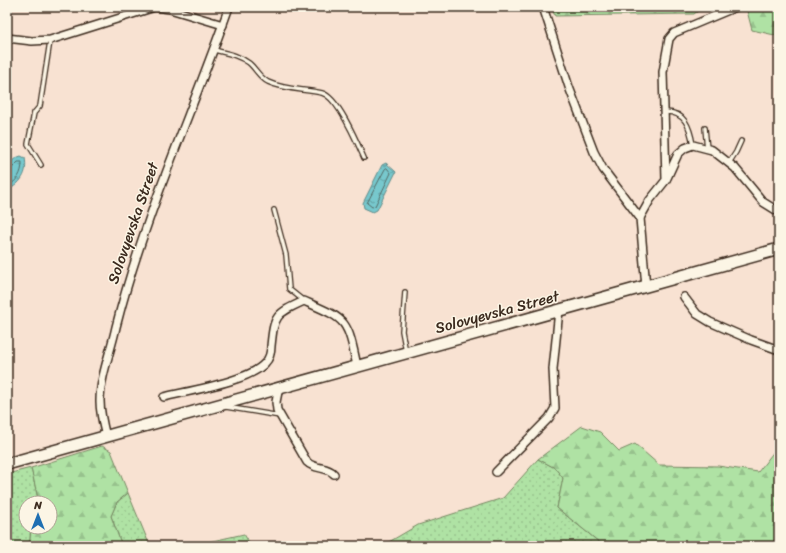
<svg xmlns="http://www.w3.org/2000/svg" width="786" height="553" viewBox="0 0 786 553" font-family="Sriracha,sans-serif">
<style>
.grass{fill:url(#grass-dots);stroke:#758661}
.forest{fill:url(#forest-firs);stroke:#758661}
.water{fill:url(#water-ripples);stroke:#5f8987}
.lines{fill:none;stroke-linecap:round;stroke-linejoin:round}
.shore{stroke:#536964;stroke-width:1}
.service-casing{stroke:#3b2a1e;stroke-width:6}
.minor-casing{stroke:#3b2a1e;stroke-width:10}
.primary-casing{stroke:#3b2a1e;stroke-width:14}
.service{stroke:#fcf5e5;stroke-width:3.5}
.minor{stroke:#fcf5e5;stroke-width:7}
.primary{stroke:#fcf5e5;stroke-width:11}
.labels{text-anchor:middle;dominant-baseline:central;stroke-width:3;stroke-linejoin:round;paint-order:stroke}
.street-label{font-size:15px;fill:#3b2a1e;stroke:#fcf5e5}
</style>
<defs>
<pattern id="grass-dots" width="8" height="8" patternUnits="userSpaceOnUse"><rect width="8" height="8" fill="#afe2a4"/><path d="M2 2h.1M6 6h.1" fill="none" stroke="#97c28d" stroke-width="1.8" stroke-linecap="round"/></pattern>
<pattern id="forest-firs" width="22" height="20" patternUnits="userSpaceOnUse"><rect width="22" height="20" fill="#afe2a4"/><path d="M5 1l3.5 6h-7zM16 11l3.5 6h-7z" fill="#97c28d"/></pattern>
<pattern id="water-ripples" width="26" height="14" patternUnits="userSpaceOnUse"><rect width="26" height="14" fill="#77c8cd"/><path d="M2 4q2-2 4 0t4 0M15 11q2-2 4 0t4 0" fill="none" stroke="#63a3a6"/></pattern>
</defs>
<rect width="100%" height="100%" fill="#f8e2d2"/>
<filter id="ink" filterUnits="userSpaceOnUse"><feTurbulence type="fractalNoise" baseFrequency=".025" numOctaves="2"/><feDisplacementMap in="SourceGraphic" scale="8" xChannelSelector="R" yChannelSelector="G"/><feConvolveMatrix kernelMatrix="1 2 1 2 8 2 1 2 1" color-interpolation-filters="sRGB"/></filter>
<g filter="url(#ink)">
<g class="grass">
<path d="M538,459L555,468L563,478L557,508L604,546H382L418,525L503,498Z"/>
<path d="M31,468L39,503H26V527H31L30,540L26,546H7V474Z"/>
<path d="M128,493L150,546H122L111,516L117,502Z"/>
<path d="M244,534L251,546H190Z"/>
</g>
<g class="forest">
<path d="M551,7H703L694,14L555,16Z"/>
<path d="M746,7H779V36L752,30Z"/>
<path d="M582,426L600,432L619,451L635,444L659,465L718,466L758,472L779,445V546H604L557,508L563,478L555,468L538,459Z"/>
<path d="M102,446L111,451L128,493L117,502L111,516L122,546H26L30,540L31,527H50V503H39L31,468Z"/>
</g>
<g class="water">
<path d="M21,156L25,158C28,174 21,183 7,191C7,177 4,161 21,156Z"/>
<path d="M386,163L396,172L377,210L373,212L364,208L363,203L382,165Z"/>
</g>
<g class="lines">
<g class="shore">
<path d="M387,168L391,173L375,206L372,207L367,203L385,169Z"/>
<path d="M7,170L11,169L18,162H22C22,174 17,181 7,187"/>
</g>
<g class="service-casing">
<g id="service">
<path d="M214,50C226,53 239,55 249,63C256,69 259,77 268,82C285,90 304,89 322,93C338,97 357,142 364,158"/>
<path d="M664,112C685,111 690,127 693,145"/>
<path d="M705,128L707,149"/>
<path d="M729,163L736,152L741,141"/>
<path d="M41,165L28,144L34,113L40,106L50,41"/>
<path d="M274,210L286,255L289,289L304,301"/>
<path d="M405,292L402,331L406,352"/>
<path d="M226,407L280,416"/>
</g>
</g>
<g class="minor-casing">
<g id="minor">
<path d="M543,7L569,87L594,152L603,169L640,218L646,287"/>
<path d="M7,38L32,41L50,40L155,7L170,9L223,25"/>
<path d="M667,178L678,154L685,148L693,145L712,150L735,168L763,202L779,212"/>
<path d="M640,218L650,200L666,180L663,72L669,39L674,33L736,7"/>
<path d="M684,297L697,314L710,322L751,340L779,350"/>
<path d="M279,387L276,402L277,410L307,462C315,470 327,466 334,474"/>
<path d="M164,397C188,391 250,381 265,363C269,359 271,352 271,346C274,316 275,314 304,301C347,320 347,318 357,366"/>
<path d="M106,437C103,425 100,413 100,401C100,377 111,351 116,327C144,216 191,115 229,7"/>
<path d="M496,472L549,418L555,408L553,369L559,310"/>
</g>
</g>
<g class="primary-casing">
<path id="primary" d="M7,464L779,249"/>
</g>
<use href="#service" class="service"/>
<use href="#minor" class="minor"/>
<use href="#primary" class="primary"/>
</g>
</g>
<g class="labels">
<g class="street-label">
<text transform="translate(133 223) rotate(-71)">Solovyevska Street</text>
<text transform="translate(497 312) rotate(-15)">Solovyevska Street</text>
</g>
</g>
<rect width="786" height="553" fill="none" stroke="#fcf5e5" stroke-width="24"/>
<rect x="12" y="12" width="762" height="529" fill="none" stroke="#3b2a1e" stroke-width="1.5" filter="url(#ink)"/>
<g transform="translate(38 515)"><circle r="19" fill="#fcf5e5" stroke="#afa495"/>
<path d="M0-3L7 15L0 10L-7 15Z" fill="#1f6fb2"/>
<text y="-6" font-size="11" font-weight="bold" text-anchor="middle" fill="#3b2a1e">N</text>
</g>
</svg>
